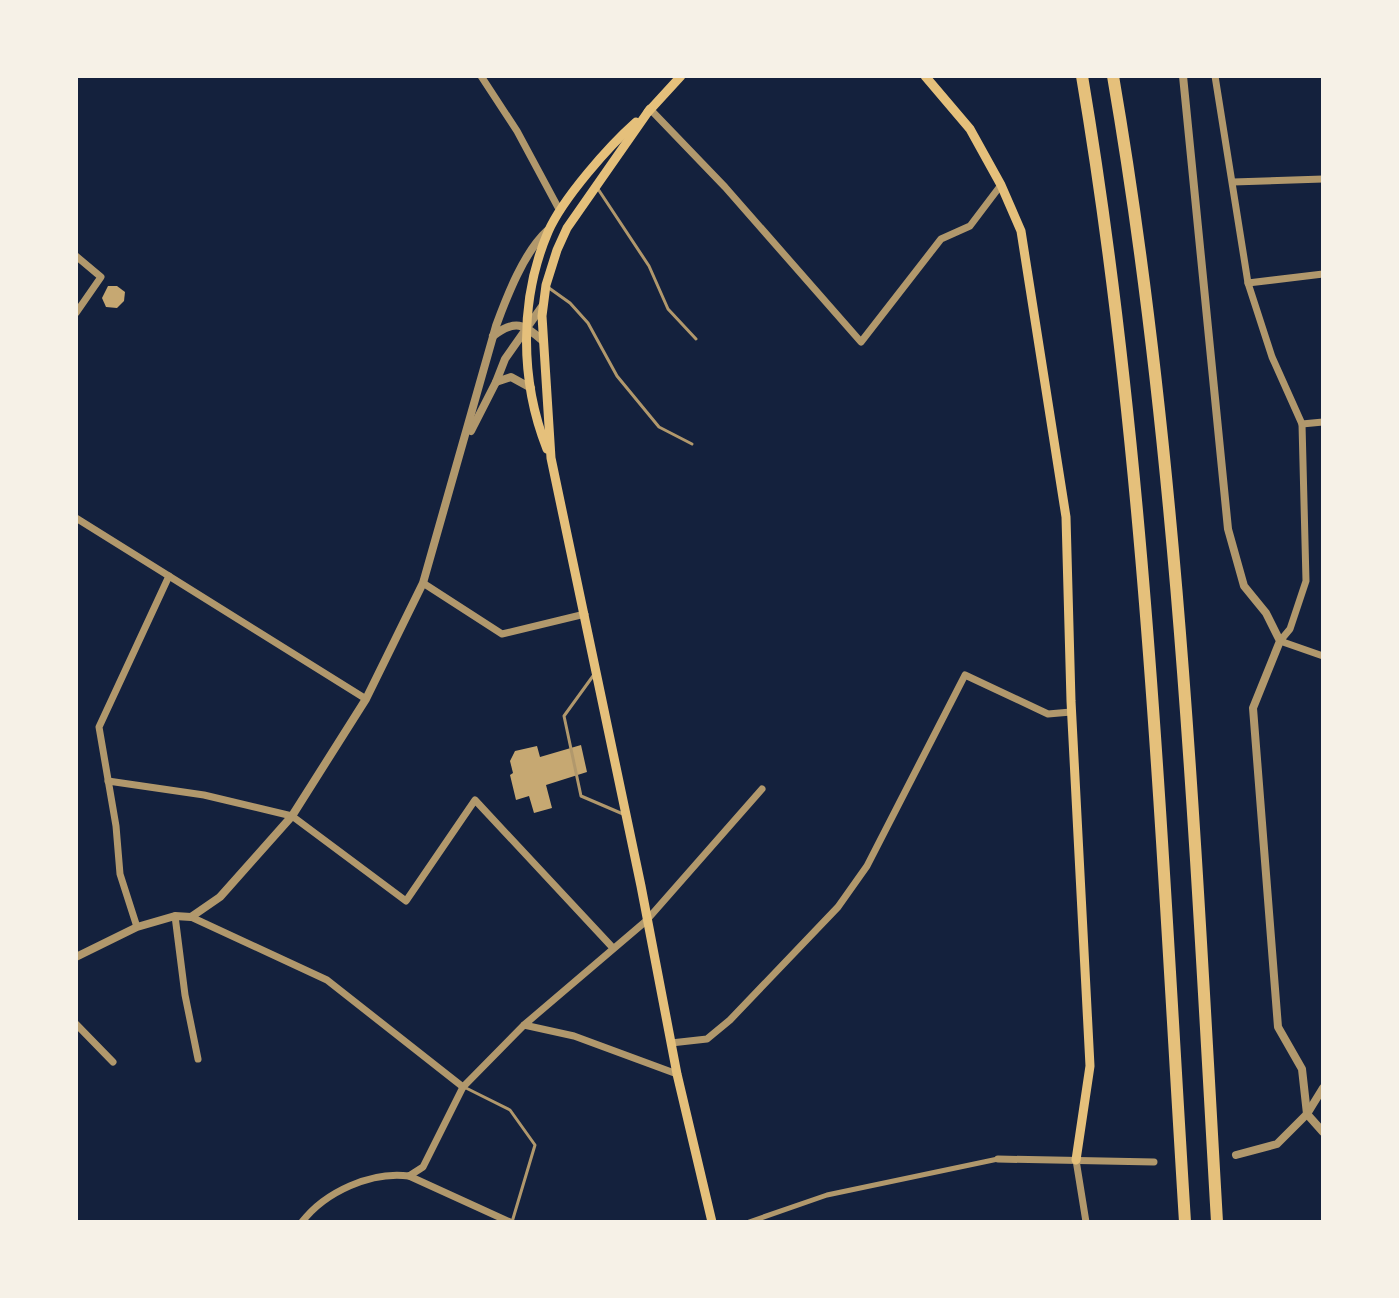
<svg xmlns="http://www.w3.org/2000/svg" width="1399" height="1298" viewBox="0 0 1399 1298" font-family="'Noto Sans',sans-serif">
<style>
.building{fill:#c6a872}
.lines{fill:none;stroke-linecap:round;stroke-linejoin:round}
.service{stroke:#b1986c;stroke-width:3}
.pedestrian{stroke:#b1986c;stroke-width:5}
.minor{stroke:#b1986c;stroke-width:7}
.tertiary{stroke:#b1986c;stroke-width:8}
.secondary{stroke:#e5c07b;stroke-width:9}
.motorway{stroke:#e5c07b;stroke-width:12}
</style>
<rect width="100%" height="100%" fill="#14213d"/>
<g class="building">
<path d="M108,286H117L125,292L124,301L117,308L106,307L102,298Z"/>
<path d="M581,745L587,772L546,785L552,808L534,813L529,796L516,800L510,775L513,773L510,761L515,751L537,746L540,757Z"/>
</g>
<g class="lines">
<g class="service">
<path d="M598,189L649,266L668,309L696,339"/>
<path d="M549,288L570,303L588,323L617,376L659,427L692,444"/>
<path d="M593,676L564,716L581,796L623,814"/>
<path d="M466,1088L510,1110L535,1145L512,1222"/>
</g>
<path class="pedestrian" d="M749,1222L827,1195L998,1159"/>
<g class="minor">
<path d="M481,76L517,131L560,211"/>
<path d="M1215,76L1248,283L1272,357L1302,424L1306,581L1290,629L1280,641L1323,656"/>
<path d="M650,109L725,187L861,342L941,239L970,226L1001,185"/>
<path d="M1233,182L1323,179"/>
<path d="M76,256L101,277L76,313"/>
<path d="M1248,283L1323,274"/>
<path d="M1302,424L1323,422"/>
<path d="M76,518L366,699"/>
<path d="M423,583L502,634L585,614"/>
<path d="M108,781L204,795L292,816L406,901L475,800L613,948"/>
<path d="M175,916L185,995L198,1059"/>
<path d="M191,917L327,980L463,1087"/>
<path d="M137,927L120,874L116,826L99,727L169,576"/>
<path d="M76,1024L113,1062"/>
<path d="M524,1025L574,1036L677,1074"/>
<path d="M671,1043L707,1039L730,1020L838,907L867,866L965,675L1048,714L1071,712"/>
<path d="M998,1159L1154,1162"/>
<path d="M1076,1160L1086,1222"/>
<path d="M409,1176L510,1222"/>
<path d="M302,1222C325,1192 371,1171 409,1176L423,1167L463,1087L524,1025L646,921L762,789"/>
</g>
<g class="tertiary">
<path d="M1183,76L1228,529L1244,586L1266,613L1280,641L1253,708L1278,1027L1302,1069L1307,1114L1323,1132"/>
<path d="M493,336C515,319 524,324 543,341"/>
<path d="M496,382L505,359L543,305"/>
<path d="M471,431L496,382L511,377L531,388"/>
<path d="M76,957L137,927L175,916L191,917L220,897L292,816L366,699L423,583L496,326C507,296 524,252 547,231"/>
<path d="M1236,1155L1277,1144L1307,1114L1323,1088"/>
</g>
<g class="secondary">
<path d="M925,76L970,129L1001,185L1021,231L1066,517L1071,701L1090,1066L1076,1160"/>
<path d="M650,109L567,228L557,250L546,285L542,316L551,458L641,886L677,1074L712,1222"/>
<path d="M648,112L681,76"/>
<path d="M547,449C520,381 519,300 548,232C563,198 609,146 636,122"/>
</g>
<g class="motorway">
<path d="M1082,76C1146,455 1161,839 1185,1222"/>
<path d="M1113,76C1178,453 1195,841 1217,1222"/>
</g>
</g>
<rect width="1399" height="1298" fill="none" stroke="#f6f1e7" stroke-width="156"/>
</svg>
